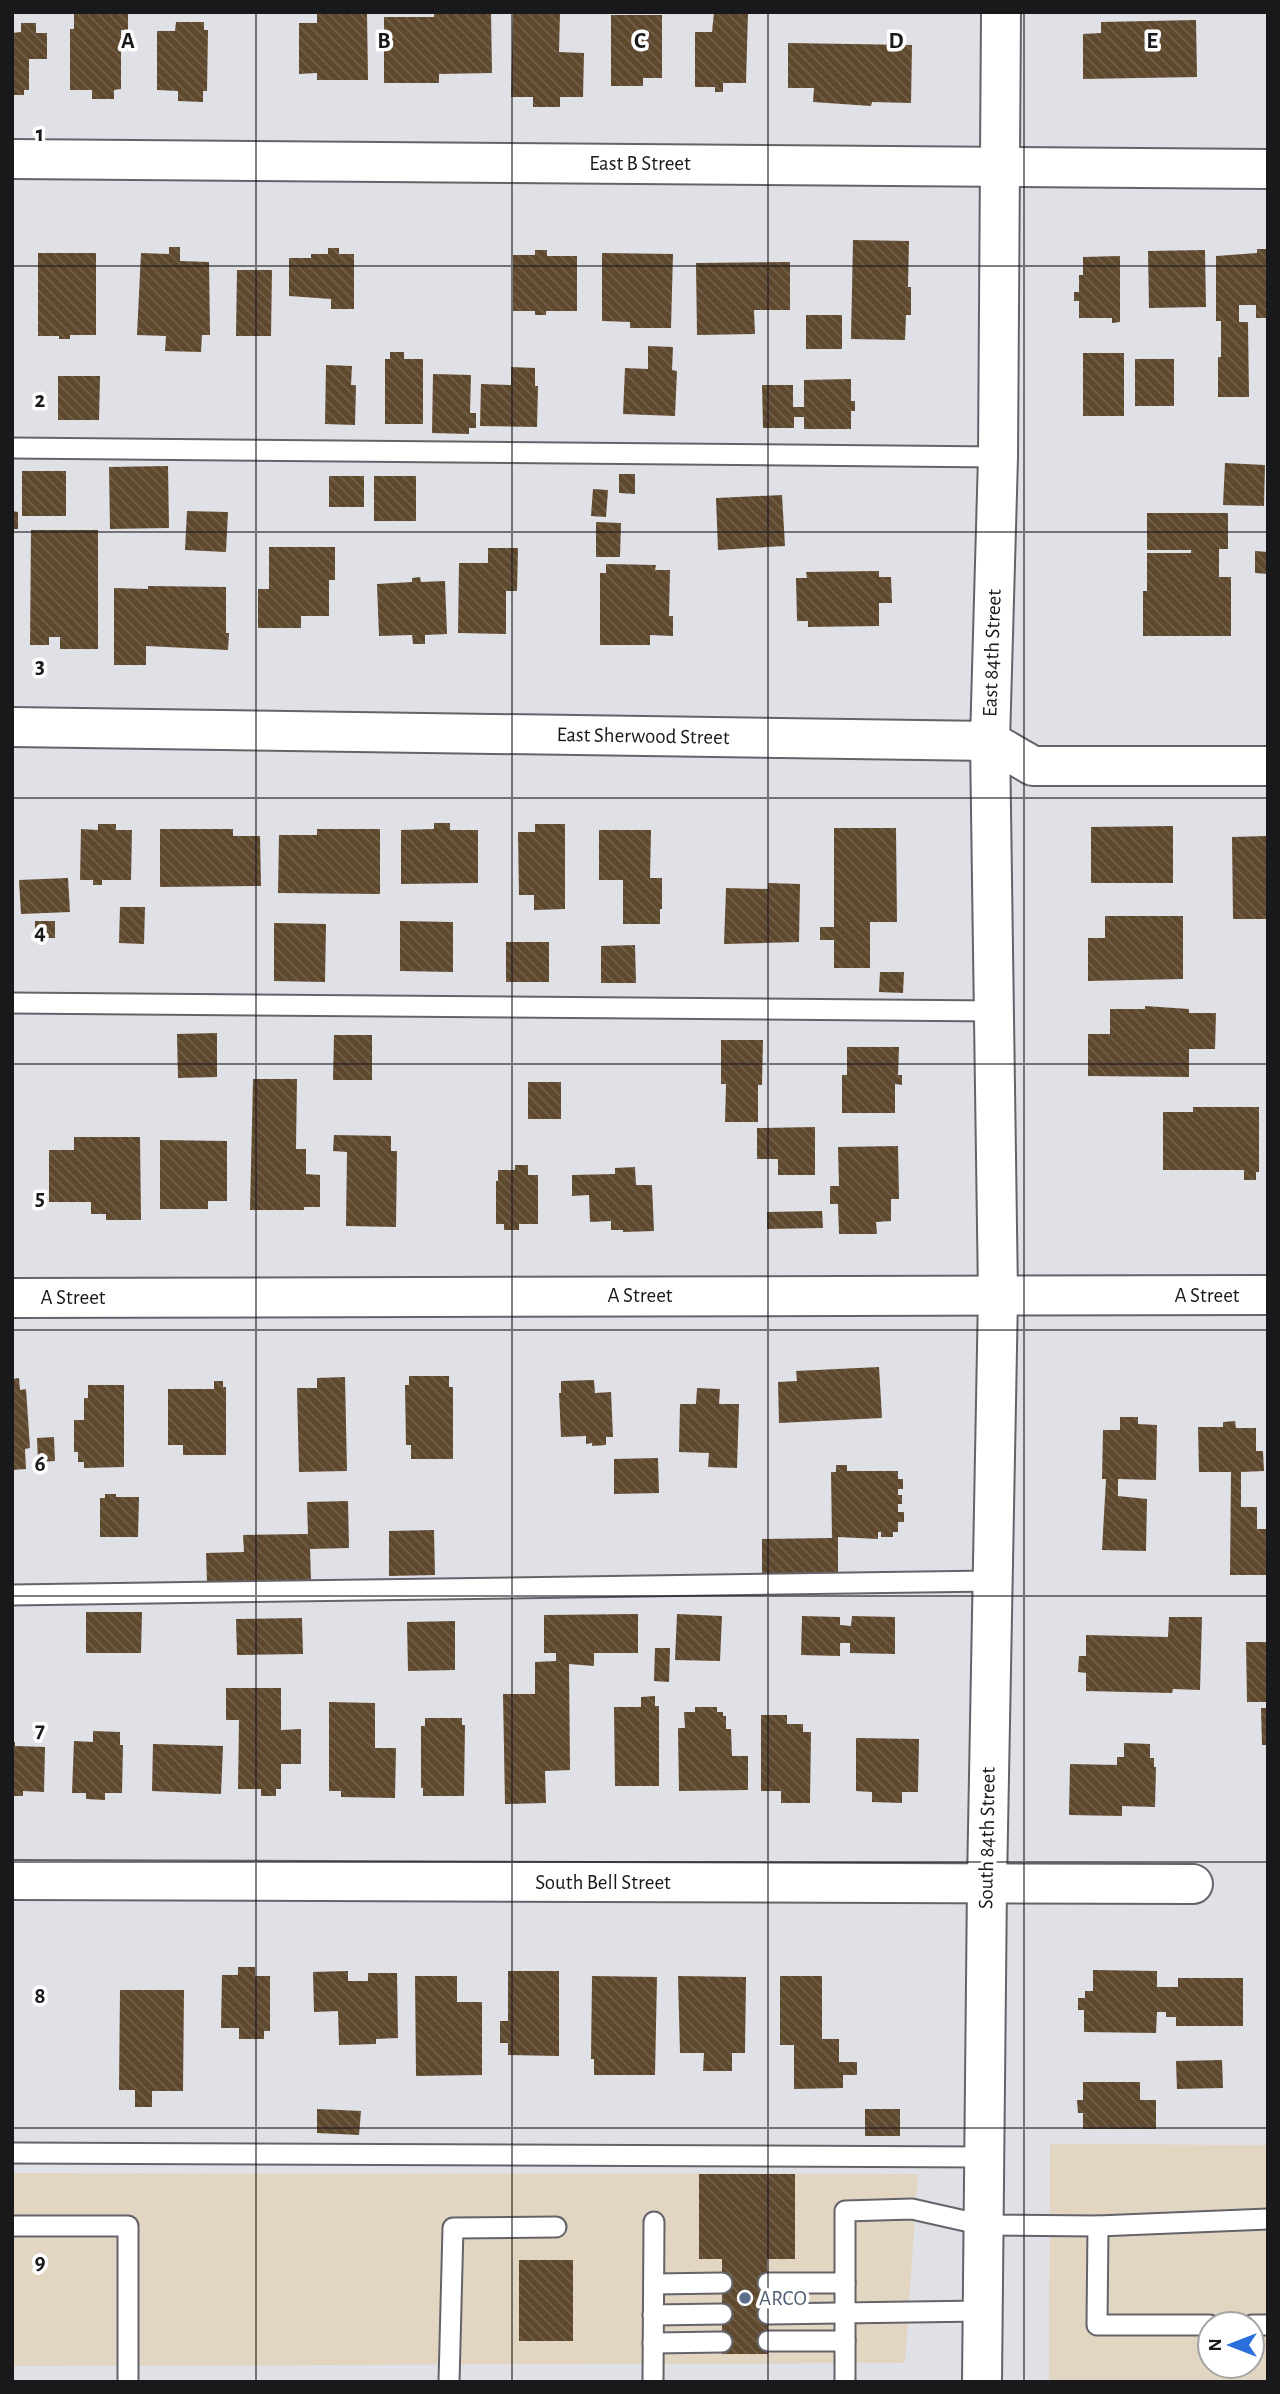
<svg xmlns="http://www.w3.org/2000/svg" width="1280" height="2394" viewBox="0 0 1280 2394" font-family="'Alegreya Sans',sans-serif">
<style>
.commercial{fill:#e2d5c1;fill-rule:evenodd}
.building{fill:url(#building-back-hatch)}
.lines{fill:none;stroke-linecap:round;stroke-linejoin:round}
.service-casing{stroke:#64636a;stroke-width:23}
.minor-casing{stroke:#64636a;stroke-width:42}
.tertiary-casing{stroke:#64636a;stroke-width:42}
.service{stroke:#fff;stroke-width:19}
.minor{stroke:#fff;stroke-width:38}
.tertiary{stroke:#fff;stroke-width:38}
.grid{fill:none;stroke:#19181b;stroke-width:2;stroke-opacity:0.55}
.service-dot{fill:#5c6f8a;stroke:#fff;stroke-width:2.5}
.labels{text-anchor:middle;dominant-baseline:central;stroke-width:7;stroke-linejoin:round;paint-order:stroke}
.street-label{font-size:21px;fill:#19181b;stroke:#fff}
.service-label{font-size:21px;fill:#4e5e75;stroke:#fff;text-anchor:start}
.grid-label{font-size:23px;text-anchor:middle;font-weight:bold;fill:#19181b;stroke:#fff;stroke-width:7;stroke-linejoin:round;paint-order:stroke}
</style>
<defs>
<pattern id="building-back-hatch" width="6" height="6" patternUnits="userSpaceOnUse" patternTransform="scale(1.75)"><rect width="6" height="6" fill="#5f492e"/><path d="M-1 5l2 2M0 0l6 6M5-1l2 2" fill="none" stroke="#71604a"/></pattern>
</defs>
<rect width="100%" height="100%" fill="#e0e0e7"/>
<g class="commercial">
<path d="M1050,2144L1268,2145V2382H1049ZM1210,2324H1252V2366H1210Z"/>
<path d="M12,2173L918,2174L905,2363L12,2366Z"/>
</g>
<g class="building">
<path d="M74,12H128V30H121V89L114,90V99H92V90H70V29H74Z"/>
<path d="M317,12H367L368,80H317V73L299,74V23H317Z"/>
<path d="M434,12H491L492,73L439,74V83H384V17H434Z"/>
<path d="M513,12L560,13L559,52L584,53L583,97H560V107H533V97H511Z"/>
<path d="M714,12H748L746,83H723V92H715V87H695V32H712Z"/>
<path d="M611,15H662V78H643V86H611Z"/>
<path d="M1196,20L1197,77L1083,79V34L1101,33V22Z"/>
<path d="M176,22H204V30H208L207,91H203V102L178,101V91L157,90V31H175Z"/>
<path d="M21,23H36V33H47V59H29V90H24V95H12V33L21,32Z"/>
<path d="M788,43L912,45L911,103L872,102L871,106L813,102L814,88H788Z"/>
<path d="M853,240L909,241L908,287H911V315H906L905,340L851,339Z"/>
<path d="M169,247H180V261L209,262L210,335H202L201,352L165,351L166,336L137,335L141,253L169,254Z"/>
<path d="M328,248H339V254H354V309H331V299L289,296V258H311V254H328Z"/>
<path d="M1257,249H1268V318H1256V305H1239V322H1248L1249,397H1218V357H1221V321H1216V256L1257,253Z"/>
<path d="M535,250H547V256H577V311H546V315H535V311H513V255H535Z"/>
<path d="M1205,250L1206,307L1149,308L1148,251Z"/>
<path d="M38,253H96V335H70V339H59V336H38Z"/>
<path d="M602,253L673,254L671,328H630V322L602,321Z"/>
<path d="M1120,256V322L1112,323V318H1079V301H1074V292H1079V275H1083V257Z"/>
<path d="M790,262V310H754L755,334L697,335L696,263Z"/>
<path d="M237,270H272L271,336H236Z"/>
<rect x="806" y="315" width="36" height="34"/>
<path d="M648,346L673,347L672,370L677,371L675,416L623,414L625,368L648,369Z"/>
<path d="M390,352H404V359H423V424H385V359H390Z"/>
<rect x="1083" y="353" width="41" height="63"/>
<rect x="1135" y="359" width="39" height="47"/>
<path d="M326,365L352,366L351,385H356L355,425L325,424Z"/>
<path d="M511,367L535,368V386H538L537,427L480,426L481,384L511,385Z"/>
<path d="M433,374L471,375L470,413H476V428H469V434L432,433Z"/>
<path d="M58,376H100L99,420H58Z"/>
<path d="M851,379V401H855V411H851V429H804V417H794V428H763L762,385H793V407H804V380Z"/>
<path d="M1225,463L1265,465L1264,506L1223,505Z"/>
<path d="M168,466L169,528L110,529L109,467Z"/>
<rect x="22" y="471" width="44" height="45"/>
<path d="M619,474H635V494L619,493Z"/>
<rect x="329" y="476" width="35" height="31"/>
<rect x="374" y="476" width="42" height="45"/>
<path d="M593,489L608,490L606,517L591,516Z"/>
<path d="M782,495L785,546L718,550L716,498Z"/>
<path d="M12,511L18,512V529H12Z"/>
<path d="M187,511L228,512L226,552L185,550Z"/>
<path d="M1147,513H1228V549H1219V577H1231V636H1143V591H1147V553H1191V550H1147Z"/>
<path d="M596,522L621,523L620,557H596Z"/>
<path d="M31,530H98V649H60V637H49V645H30Z"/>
<path d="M269,547H335V580H329V616H301V628H258V589H269Z"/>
<path d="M488,548H518L517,591H506V634L458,633L459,563H488Z"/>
<path d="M1255,551L1268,552V574L1255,573Z"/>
<path d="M606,564L656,565L655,570H670L669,616H673V636L650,635V645H600V573H606Z"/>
<path d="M879,571V577H891L892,603H879V626L808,627V621H797L796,578H807L806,572Z"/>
<path d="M420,577L421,582L445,581L447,634L425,635V644H413L412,635L379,636L377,584L412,582V578Z"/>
<path d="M148,586L226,587V633H229L228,650L146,646V665H114V588L148,589Z"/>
<path d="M434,823H450V830H478V883L401,884V830L434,829Z"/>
<path d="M98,824H116V830H132L131,880H102V885H93V880H80L81,829L98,830Z"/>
<path d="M535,824H565V909L534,910V895H519L518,832H535Z"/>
<path d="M1173,826V883H1091V827Z"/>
<path d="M834,828H896L897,922H870V968H834V940H820V927H834Z"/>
<path d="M160,829H233V836H260L261,886L160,887Z"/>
<path d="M317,829H380V894L278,893L279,835H317Z"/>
<path d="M599,830H651L650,878H662V909H660V924H623V880H599Z"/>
<path d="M1268,836V919H1233L1232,837Z"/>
<path d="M68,878L70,912L21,914L19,880Z"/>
<path d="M768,883L800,884L799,942L724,944L726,888L768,889Z"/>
<path d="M120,907H145L144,944L119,943Z"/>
<path d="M1105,916H1183V979L1088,981V938H1105Z"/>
<rect x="35" y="921" width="20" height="17"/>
<path d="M400,921L453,922V972L400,971Z"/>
<path d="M274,923L326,924L325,982L274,981Z"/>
<rect x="506" y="942" width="43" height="40"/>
<path d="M635,945L636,983H601V946Z"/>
<path d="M880,972H904L903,993L879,992Z"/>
<path d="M1145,1006L1189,1009V1013H1216L1215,1049H1189V1077L1088,1076V1034H1110V1009H1145Z"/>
<path d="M217,1033V1077L178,1078L177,1034Z"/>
<path d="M334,1035H372V1080H333Z"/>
<path d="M721,1040H763L762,1085H758V1122H725L726,1084H721Z"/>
<path d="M847,1047H899L898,1075H902V1085L895,1084V1113H842V1075H847Z"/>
<path d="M253,1079H297L296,1149H306V1174L320,1175V1207H304V1210H250Z"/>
<rect x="528" y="1082" width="33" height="37"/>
<path d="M1193,1107H1259V1172H1256V1180H1244V1170H1163V1112H1193Z"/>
<path d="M815,1127V1175H778V1159H757V1128Z"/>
<path d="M334,1135L391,1136V1151H397L396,1227L346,1226L347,1152L333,1151Z"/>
<path d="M74,1137H140L141,1220H106V1214H91V1202H49V1150H74Z"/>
<path d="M160,1140L227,1141V1201H208V1209H160Z"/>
<path d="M898,1146L899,1199H891V1221L876,1222L877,1234H839L838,1204H830V1186H839L838,1147Z"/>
<path d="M515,1165H528V1175H538V1224H519V1230H504V1224H496V1181H498V1170H515Z"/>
<path d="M635,1167L636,1185H652L654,1231L623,1232V1230H611V1221L590,1222L589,1195L572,1196V1175L615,1174V1168Z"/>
<path d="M822,1211L823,1228L767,1229V1212Z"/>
<path d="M879,1367L882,1418L779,1423L778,1382L797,1381L796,1371Z"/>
<path d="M409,1376H449V1387H453V1459H411V1445H406L405,1385H409Z"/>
<path d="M345,1377L347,1471L299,1472L297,1388H317V1378Z"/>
<path d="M19,1378L20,1390L26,1389L30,1448L25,1449L26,1469L12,1470V1379Z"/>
<path d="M594,1380L595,1393L611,1392L613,1437H606V1445L592,1446V1443L586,1444V1436L561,1437L559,1393H561V1381Z"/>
<path d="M214,1381H223V1387H226V1455H183V1445H168V1389H214Z"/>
<path d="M88,1385H124V1467L84,1468V1462H78V1452H74V1420H84V1398H88Z"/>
<path d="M697,1388L720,1389L719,1404H739L737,1468L708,1467L709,1453L679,1452L680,1404H696Z"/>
<path d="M1120,1417H1138V1424L1157,1425L1156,1480L1118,1479V1496L1147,1499L1146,1551L1102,1550L1106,1479H1102L1103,1430H1120Z"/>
<path d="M1235,1421L1236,1428H1256V1451H1263L1264,1471L1241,1472V1507H1257V1529H1268V1575H1230L1231,1472H1199L1198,1427H1223V1422Z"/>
<path d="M54,1437L55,1461L38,1462L37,1438Z"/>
<path d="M658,1458L659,1493L614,1494V1459Z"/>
<path d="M836,1465H847V1471H898V1479H903V1489H898V1495H902V1504H898V1512H904V1522H898V1532H893V1537H881V1532H878V1539L838,1537V1578L762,1579V1539L832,1538L831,1472H836Z"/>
<path d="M105,1494H116V1497H139L138,1537H100V1498H105Z"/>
<path d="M348,1501L349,1548L310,1549L311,1581L207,1583L206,1553L244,1552L243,1535L308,1534L307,1502Z"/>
<path d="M434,1530L435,1575L389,1576V1531Z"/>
<path d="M86,1612H142L141,1653H86Z"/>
<path d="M638,1614V1653H594V1666L569,1664L570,1770L545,1771L546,1803L505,1804L503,1694H535V1662L556,1661V1653H544V1615Z"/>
<path d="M677,1614L722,1616L720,1661L675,1660Z"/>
<path d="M802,1616L840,1617V1625L851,1626L852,1616L895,1617V1654L850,1653V1643H840V1656L801,1655Z"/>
<path d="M1169,1617H1202L1200,1690L1173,1689L1172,1693L1086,1691V1673L1078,1672L1079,1656H1086V1635L1168,1637Z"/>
<path d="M302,1618L303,1654L237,1655L236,1619Z"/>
<path d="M455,1621V1670L408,1671L407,1622Z"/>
<path d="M1246,1642H1268V1702H1247Z"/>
<path d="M655,1648H670L669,1682L654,1681Z"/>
<path d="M226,1688H281V1730L301,1729V1764H281V1789H276V1796H261V1789H238L239,1720H226Z"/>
<path d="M655,1696V1706H659V1786H615L614,1707H641V1697Z"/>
<path d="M329,1702L375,1703V1748H396L395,1798L341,1797V1791H329Z"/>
<path d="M695,1707H717V1712H723V1716H726V1729H731L732,1756H748V1790L679,1791L678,1728H685L684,1712H695Z"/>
<path d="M1261,1708H1268V1745H1262Z"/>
<path d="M761,1715H787V1724H803V1732H811L810,1803H781V1791H761Z"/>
<path d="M425,1718H462V1725H465L464,1796H423V1788H421V1726H425Z"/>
<path d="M93,1731L120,1732V1745H123L122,1793H105V1800L86,1799V1793H72L74,1741L93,1742Z"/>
<path d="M856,1738L919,1739L918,1792H902V1803L872,1802V1792L856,1791Z"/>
<path d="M12,1742H15V1746L45,1747L44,1792L23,1791V1796H12Z"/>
<path d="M1124,1743L1150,1744V1758H1154V1767H1156L1155,1807L1122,1806V1816L1069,1815L1070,1764L1117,1765V1757H1124Z"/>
<path d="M153,1744L223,1746L221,1794L152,1791Z"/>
<path d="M238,1967H255V1976H270V2031H264V2039H239V2028H221L222,1975H238Z"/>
<path d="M1093,1970L1157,1971V1987H1178V1978H1243V2026H1176V2017H1166V2012H1157L1156,2033L1084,2032V2010H1078V1998H1085V1991H1093Z"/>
<path d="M348,1971V1981H368V1973H397L398,2038L376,2039V2044L339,2045L338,2011L314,2012L313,1972Z"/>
<path d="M508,1971H559V2056L508,2055V2043H500V2021H508Z"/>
<path d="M415,1976H457V2002H482V2075L416,2076Z"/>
<path d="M592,1976L657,1977L655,2075H594V2059H591Z"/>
<path d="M678,1976L746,1977L745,2053H732V2071H703L704,2053H680Z"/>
<path d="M780,1976H822V2039H839V2062H857V2075H843V2088L794,2089V2045H780Z"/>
<path d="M120,1990H184L183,2091H152V2107H135V2090H119Z"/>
<path d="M1222,2060L1223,2088L1177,2089L1176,2061Z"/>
<path d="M1083,2082H1140V2100H1156V2129H1083V2113H1078L1077,2100H1083Z"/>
<path d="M317,2109L361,2111L359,2135L317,2133Z"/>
<rect x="865" y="2109" width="35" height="27"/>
<path d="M699,2174H795V2259H767L768,2354H722V2259H699Z"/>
<rect x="519" y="2260" width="54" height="81"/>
</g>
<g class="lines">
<g class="service-casing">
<g id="service">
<path d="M12,448L998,457"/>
<path d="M12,1003L995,1011"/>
<path d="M12,1595L991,1581"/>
<path d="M12,2153L984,2157"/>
<path d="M12,2226H128V2382"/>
<path d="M1098,2226L1097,2325H1210"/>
<path d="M768,2283H845"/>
<path d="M654,2284L722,2283"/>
<path d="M768,2314L983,2311"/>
<path d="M653,2315L722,2314"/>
<path d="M1252,2325H1268"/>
<path d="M768,2341H845"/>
<path d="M653,2343L722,2342"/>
<path d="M449,2382L453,2228L556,2227"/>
<path d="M653,2382L654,2222"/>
<path d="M845,2382V2211L912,2209L983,2225L1098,2226L1268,2219"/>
</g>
</g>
<g class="minor-casing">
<g id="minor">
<path d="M12,159L1268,169"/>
<path d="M12,727L990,741L1033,766H1268"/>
<path d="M12,1298L1268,1295"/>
<path d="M12,1880L1193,1884"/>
</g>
</g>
<g class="tertiary-casing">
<path id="tertiary" d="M982,2382L987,1883L998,1295L990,741L998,457L1001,12"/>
</g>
<use href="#service" class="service"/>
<use href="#minor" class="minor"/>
<use href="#tertiary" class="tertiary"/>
</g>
<path class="grid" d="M256,12V2382M512,12V2382M768,12V2382M1024,12V2382M12,266H1268M12,532H1268M12,798H1268M12,1064H1268M12,1330H1268M12,1596H1268M12,1862H1268M12,2128H1268"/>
<circle class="service-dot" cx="745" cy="2298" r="7"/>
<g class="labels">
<g class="street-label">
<text x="640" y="163">East B Street</text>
<text transform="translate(992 653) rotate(-88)">East 84th Street</text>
<text transform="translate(643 736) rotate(1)">East Sherwood Street</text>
<text x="640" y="1295">A Street</text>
<text x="1207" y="1295">A Street</text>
<text x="73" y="1297">A Street</text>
<text transform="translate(987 1838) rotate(-89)">South 84th Street</text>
<text x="603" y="1882">South Bell Street</text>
</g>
<g class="service-label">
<text x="759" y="2298">ARCO</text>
</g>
</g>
<g class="grid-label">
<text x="128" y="48">A</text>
<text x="384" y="48">B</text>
<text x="640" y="48">C</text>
<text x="896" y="48">D</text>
<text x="1152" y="48">E</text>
<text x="40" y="141">1</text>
<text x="40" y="407">2</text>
<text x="40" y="673">3</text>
<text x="40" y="939">4</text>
<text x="40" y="1205">5</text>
<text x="40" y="1471">6</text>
<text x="40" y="1737">7</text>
<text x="40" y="2003">8</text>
<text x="40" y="2269">9</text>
</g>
<rect width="1280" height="2394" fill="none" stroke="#19181b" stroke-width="28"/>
<g transform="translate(1231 2345) rotate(270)"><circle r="33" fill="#ffffff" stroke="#a3a3a4" stroke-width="2"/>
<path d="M0-5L12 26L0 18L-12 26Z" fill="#2a6fdb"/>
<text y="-10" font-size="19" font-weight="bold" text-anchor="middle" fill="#19181b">N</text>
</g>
</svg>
